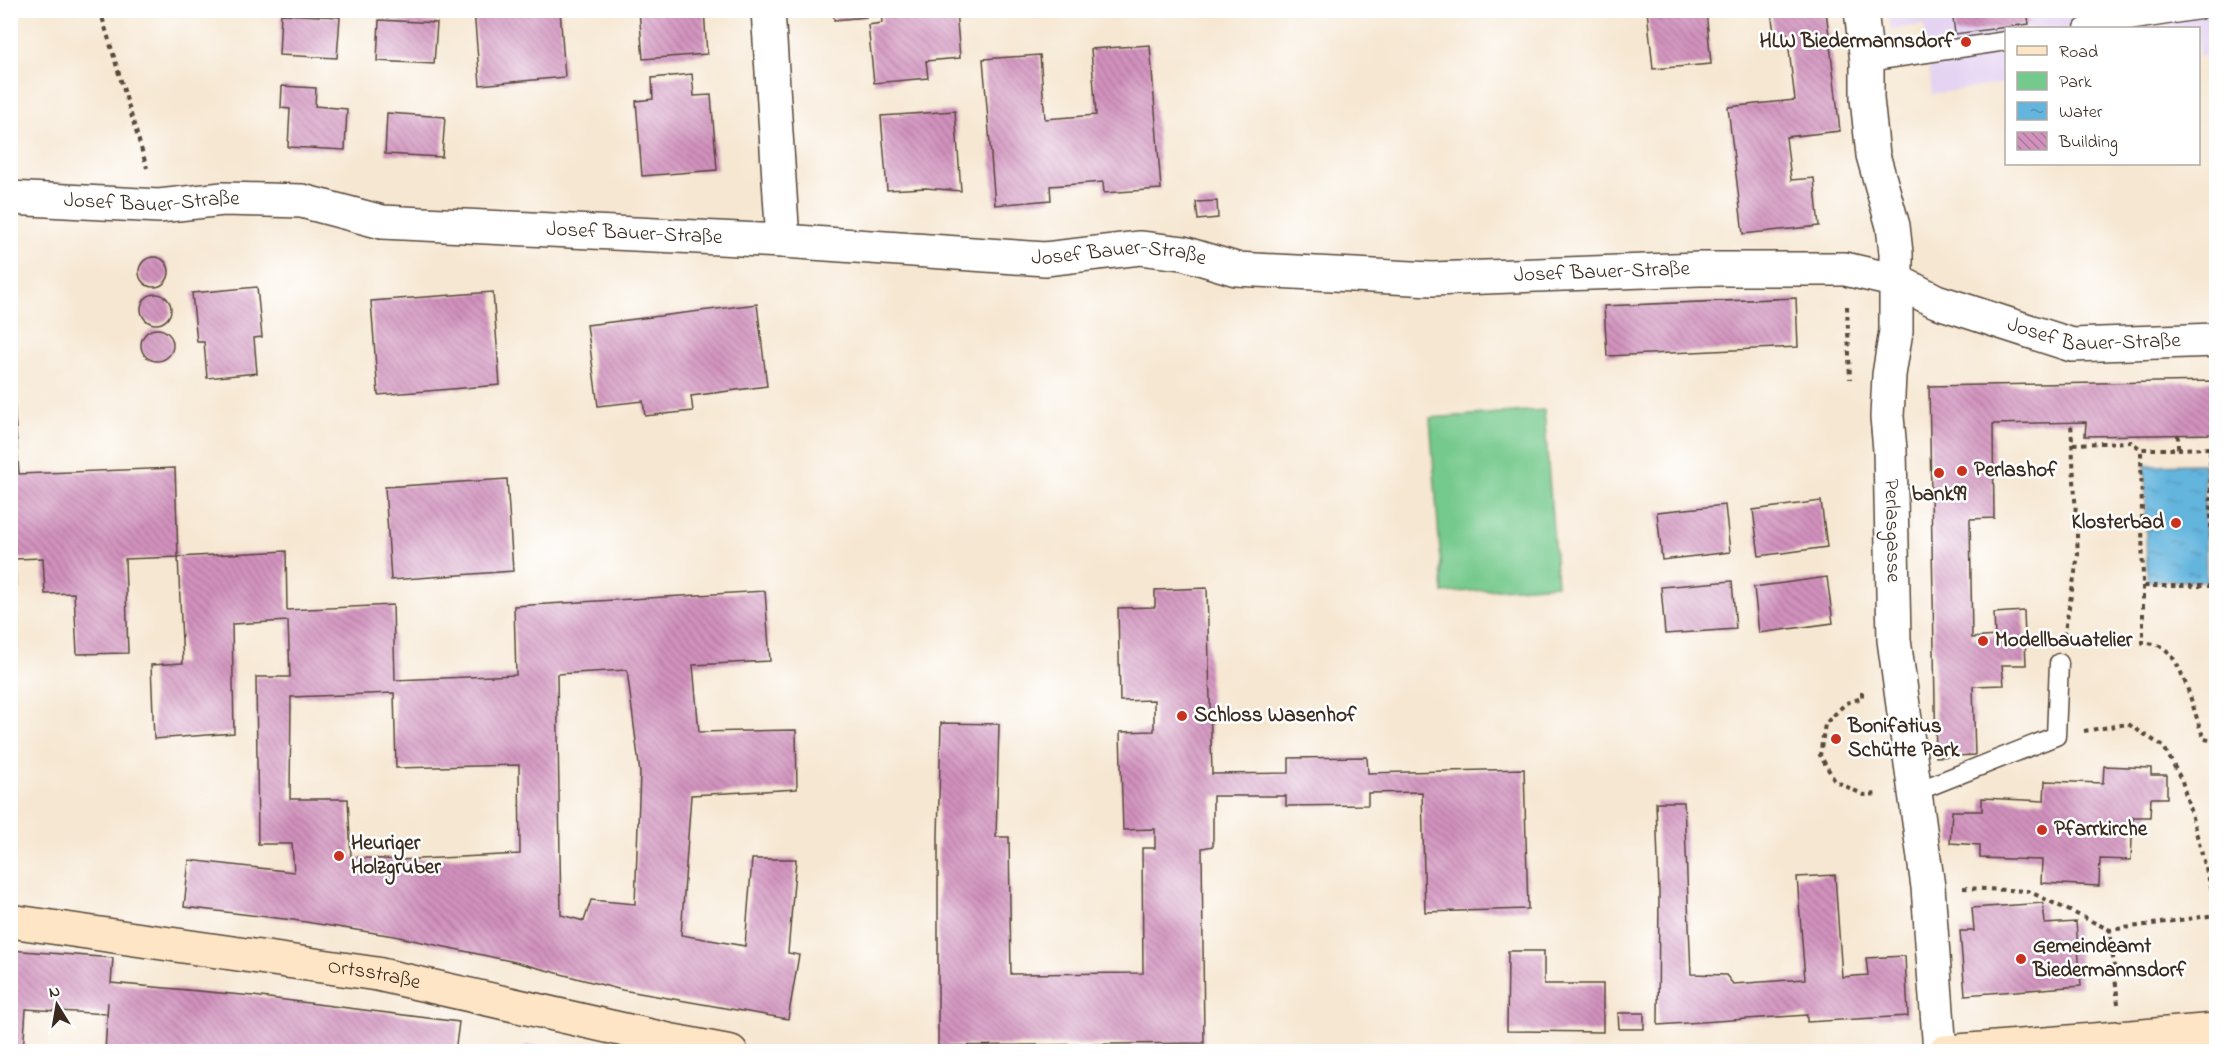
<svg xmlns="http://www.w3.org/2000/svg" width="2227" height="1062" viewBox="0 0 2227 1062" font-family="'Indie Flower',sans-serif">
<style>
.built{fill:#e4d3f2}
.park{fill:#74c98c;stroke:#587a55;stroke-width:1.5}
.water{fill:url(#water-ripples);stroke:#4f707e;stroke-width:1.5}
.building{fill:url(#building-back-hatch);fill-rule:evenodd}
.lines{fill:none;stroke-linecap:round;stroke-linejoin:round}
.lane-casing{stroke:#574639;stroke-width:21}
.street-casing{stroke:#574639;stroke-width:36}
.secondary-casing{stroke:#574639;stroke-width:36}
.path{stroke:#574639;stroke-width:4;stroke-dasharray:4.5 4.5;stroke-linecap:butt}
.lane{stroke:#fff;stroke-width:18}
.street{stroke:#fff;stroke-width:33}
.secondary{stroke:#fde5c5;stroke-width:33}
.poi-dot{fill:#c8321e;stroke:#fff;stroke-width:2}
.labels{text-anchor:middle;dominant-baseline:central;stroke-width:5;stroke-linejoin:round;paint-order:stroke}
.poi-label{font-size:21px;font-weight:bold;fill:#3b2a1e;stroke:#fff;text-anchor:start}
.street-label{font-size:21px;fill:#3b2a1e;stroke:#fff}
</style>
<defs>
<pattern id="water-ripples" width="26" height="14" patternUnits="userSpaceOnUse" patternTransform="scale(1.5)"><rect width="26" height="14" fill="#63b5de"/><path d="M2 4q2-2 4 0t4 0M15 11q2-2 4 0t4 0" fill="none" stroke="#5393b3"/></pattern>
<pattern id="building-back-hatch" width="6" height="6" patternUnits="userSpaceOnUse" patternTransform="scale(1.5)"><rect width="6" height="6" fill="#d292be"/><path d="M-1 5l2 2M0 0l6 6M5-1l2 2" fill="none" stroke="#ac779a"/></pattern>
</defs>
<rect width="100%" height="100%" fill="#fff"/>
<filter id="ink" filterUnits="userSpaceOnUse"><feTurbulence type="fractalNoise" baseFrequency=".0167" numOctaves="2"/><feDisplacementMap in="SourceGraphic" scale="12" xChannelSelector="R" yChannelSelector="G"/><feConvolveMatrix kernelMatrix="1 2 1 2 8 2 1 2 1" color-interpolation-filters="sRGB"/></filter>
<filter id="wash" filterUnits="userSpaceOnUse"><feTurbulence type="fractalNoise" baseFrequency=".008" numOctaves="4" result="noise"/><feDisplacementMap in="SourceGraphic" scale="24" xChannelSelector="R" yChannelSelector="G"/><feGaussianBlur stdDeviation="1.35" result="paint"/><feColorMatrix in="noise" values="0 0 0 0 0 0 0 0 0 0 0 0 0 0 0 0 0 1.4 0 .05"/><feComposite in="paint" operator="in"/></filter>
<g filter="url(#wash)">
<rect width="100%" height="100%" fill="#f6e7d2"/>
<path class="built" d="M1888,11H2216V54L2199,56L2198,28H2006V83L1932,94L1924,24L1891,30Z"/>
<path class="park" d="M1544,410L1557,585L1443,593L1430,418Z"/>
<path class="water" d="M2204,464L2206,581H2147L2145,465Z"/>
<g id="blocks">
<g class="building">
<path d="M474,10H560L565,77L480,85Z"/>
<path d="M639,10H704L707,54L643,59Z"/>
<path d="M833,10H865L866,17L834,20Z"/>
<path d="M881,10H956L960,58L926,61L928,78L874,83L868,25L882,23Z"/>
<path d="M1647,10H1706L1711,64L1653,69Z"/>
<path d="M1771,10H1826L1840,131L1786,137L1791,180L1814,178L1819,226L1743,234L1728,107L1795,100L1787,33L1774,34Z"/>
<path d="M1952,10H2027L2029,24L1955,34Z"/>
<path d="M281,14L340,17L337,58L279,55Z"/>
<path d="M379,20L437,23L434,64L377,61Z"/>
<path d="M1150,45L1161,189L1104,193L1103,182L1050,186L1051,200L995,205L983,59L1040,55L1045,119L1096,115L1091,49Z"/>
<path d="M692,74L694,96L711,95L717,170L642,176L636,101L653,99L652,78Z"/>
<path d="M282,86L316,88L315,106L347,109L345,150L288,147L290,109L281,108Z"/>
<path d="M955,111L961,191L926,188L887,190L881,116Z"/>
<path d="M387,113L445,117L442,157L385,154Z"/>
<path d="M1217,201L1218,218L1198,220L1196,202Z"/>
<circle cx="154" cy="272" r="15"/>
<path d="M257,287L262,337L254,338L257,373L207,378L204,342H197L192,293Z"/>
<path d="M493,292L500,385L378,395L371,301Z"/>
<circle cx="156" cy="309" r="15"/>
<path d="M1796,298L1798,347L1607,356L1604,306Z"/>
<path d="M757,304L767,386L691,396L693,411L645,416L643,401L598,406L587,325Z"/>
<circle cx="157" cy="345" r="16"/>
<path d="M10,372H12L19,474L175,468L178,557L125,559L128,653L77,654L74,593L45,594L43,558L15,559L17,625L10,626Z"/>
<path d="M2216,381V434L2085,436L2086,422L1993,424L1994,518L1970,519L1972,638L1995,636L1994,613L2024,611L2026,665H2002L2004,685L1973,686L1975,755L1936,757L1929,386Z"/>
<path d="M507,479L513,571L391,580L385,487Z"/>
<path d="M1821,501L1827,547L1759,556L1753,510Z"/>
<path d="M1725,505L1730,552L1662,560L1657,512Z"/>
<path d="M286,551L287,610L393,605L395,680L516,675L514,606L765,591L770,661L693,665L699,732L796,730L797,789L691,795L681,935L745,946L752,859H796L788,953L799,955L788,1019L622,990L515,962L394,936L293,920L184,907L189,860L294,872L292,844H258L256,677H290L288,621L232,624L234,733L154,739L151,665L183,663L178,557ZM627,670L640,773L635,904L591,900L584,921L561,915L557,674ZM394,693L396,768L519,765L520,854L398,860L351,857L348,799H290L291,697Z"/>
<path d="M1827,577L1833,623L1759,633L1754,587Z"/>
<path d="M1732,581L1736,629L1665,634L1661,587Z"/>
<path d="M1207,588L1212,774L1289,773V758L1367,757L1368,773L1524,769L1528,909L1425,912L1422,792L1368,793V805L1286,806V796H1213V846L1202,848L1204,1043L938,1046V836L941,723L999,724L996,837H1009L1011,974L1143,973L1142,848H1155V829L1123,830L1120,732L1154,731V700L1120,701L1118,608L1155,607V590Z"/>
<path d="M2104,766L2151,768V775H2167V798H2151L2150,817H2133L2131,860L2100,859L2099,886L2041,883L2042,860L1980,858V845L1950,843L1952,811H1982V798L2044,801L2045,781L2103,783Z"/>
<path d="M1656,802H1684L1691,974L1726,975L1733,984L1805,979L1797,877L1835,875L1842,977L1868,975L1866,958L1905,956L1908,1016L1807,1022V1015L1658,1025L1659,893Z"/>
<path d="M2043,903L2045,924L2076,922L2081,986L1965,995L1960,931H1974L1972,908Z"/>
<path d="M10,950L113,958L111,983L253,996L459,1022L455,1052L105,1051L108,1002L107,1014L26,1009L23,1052H10Z"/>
<path d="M1508,951H1544V984H1603V1032L1507,1031Z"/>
<path d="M1618,1013H1644V1029H1619Z"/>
<path d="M525,1045L562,1050V1052H525Z"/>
</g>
</g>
</g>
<g filter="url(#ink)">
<use href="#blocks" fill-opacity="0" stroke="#574639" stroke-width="1.5"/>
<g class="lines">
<g class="lane-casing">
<g id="lane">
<path d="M2084,28L2199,10"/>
<path d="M1867,62L2006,41"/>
<path d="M1915,792L2056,736L2059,663"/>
</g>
</g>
<g class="street-casing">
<g id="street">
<path d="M768,10L783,241"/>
<path id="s1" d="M1861,10L1867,62V99L1873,155L1893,226L1896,253V331L1889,375L1887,417L1890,450L1894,640L1928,887L1940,1052"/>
<path id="s2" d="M10,198L159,206L223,199L302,201L382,222L783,241L1045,259L1140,248L1183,253L1236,269L1432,279L1699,269H1845L1897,281L1936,301L2072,345L2216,340"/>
</g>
</g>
<g class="secondary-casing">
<g id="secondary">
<path id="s3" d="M10,921L377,974L673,1041L731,1052"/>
<path d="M1945,1052L2216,1030"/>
</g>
</g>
<g class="path">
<path d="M100,10L147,168"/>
<path d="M1847,306L1850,379"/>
<path d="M2178,435V449H2141L2143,586H2212L2210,448L2178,449"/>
<path d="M2073,444L2131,442L2141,449"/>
<path d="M2143,586V643C2149,643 2157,644 2162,647C2184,660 2194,715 2204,739L2216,741"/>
<path d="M2064,636L2078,555L2071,422"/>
<path d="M1862,692V698L1846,703L1825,724L1820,755L1835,781L1864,795L1878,794"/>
<path d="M2084,731L2128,724L2164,747L2182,781L2216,905"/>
<path d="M1963,888L2028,891L2110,930"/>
<path d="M2118,1004L2110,930L2216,915"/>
</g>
<use href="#lane" class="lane"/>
<use href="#street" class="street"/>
<use href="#secondary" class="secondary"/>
</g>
</g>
<g class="poi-dot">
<circle cx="1966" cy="42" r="6"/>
<circle cx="1962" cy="471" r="6"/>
<circle cx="1939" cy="473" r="6"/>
<circle cx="2176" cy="523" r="6"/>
<circle cx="1983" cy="641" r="6"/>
<circle cx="1182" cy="716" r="6"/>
<circle cx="1836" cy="739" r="6"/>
<circle cx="2042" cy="830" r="6"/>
<circle cx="339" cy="856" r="6"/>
<circle cx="2021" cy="959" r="6"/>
</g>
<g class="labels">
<g class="poi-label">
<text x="1954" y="42" text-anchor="end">HLW Biedermannsdorf</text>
<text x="1974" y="471">Perlashof</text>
<text x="1939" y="495" text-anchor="middle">bank99</text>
<text x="2164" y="523" text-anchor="end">Klosterbad</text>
<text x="1995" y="641">Modellbauatelier</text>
<text x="1194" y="716">Schloss Wasenhof</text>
<text x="1848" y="727">Bonifatius<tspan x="1848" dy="24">Schütte Park</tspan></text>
<text x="2054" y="830">Pfarrkirche</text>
<text x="351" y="844">Heuriger<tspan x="351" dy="24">Holzgruber</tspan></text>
<text x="2033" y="947">Gemeindeamt<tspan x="2033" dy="24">Biedermannsdorf</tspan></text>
</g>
<g class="street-label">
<text stroke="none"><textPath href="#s2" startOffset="142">Josef Bauer-Straße</textPath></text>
<text stroke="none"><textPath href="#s2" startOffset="628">Josef Bauer-Straße</textPath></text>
<text stroke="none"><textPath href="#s2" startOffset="1114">Josef Bauer-Straße</textPath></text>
<text stroke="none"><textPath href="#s2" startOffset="1600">Josef Bauer-Straße</textPath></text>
<text stroke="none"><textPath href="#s2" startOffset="2104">Josef Bauer-Straße</textPath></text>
<text stroke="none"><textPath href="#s1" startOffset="525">Perlasgasse</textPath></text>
<text stroke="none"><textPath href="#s3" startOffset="368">Ortsstraße</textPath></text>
</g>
</g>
<rect width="2227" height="1062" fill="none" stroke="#fff" stroke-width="36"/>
<rect x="2005" y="27" width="195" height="138" fill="#ffffff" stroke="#b1aaa5" stroke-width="1.5"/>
<rect x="2017" y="46" width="30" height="9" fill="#fde5c5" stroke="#b1aaa5" stroke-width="1.5"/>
<text x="2059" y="57" font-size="18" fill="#3b2a1e">Road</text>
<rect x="2017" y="72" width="30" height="18" fill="#74c98c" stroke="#b1aaa5" stroke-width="1.5"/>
<text x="2059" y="87" font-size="18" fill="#3b2a1e">Park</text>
<rect x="2017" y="102" width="30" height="18" fill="url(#water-ripples)" stroke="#b1aaa5" stroke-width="1.5"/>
<text x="2059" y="117" font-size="18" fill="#3b2a1e">Water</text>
<rect x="2017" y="132" width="30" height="18" fill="url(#building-back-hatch)" stroke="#b1aaa5" stroke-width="1.5"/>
<text x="2059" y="147" font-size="18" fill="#3b2a1e">Building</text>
<g transform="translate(57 1005) rotate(349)" stroke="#ffffff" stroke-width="4.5" paint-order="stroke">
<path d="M0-4.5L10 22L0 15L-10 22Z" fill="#3b2a1e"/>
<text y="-9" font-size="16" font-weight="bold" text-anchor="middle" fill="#3b2a1e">N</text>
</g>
</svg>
